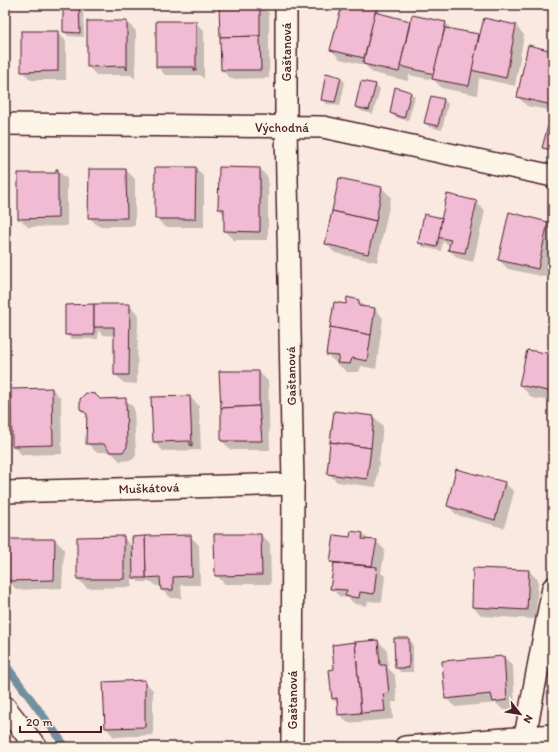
<svg xmlns="http://www.w3.org/2000/svg" width="558" height="752" viewBox="0 0 558 752" font-family="Itim,sans-serif">
<style>
.shadow{fill:#0003}
.lines{fill:none;stroke-linecap:round;stroke-linejoin:round}
.stream{stroke:#72919e;stroke-width:8}
.building{fill:#f1bbd3;stroke:#4a1f2b}
.street-casing{stroke:#4a1f2b;stroke-width:24}
.street{stroke:#fcf5e5;stroke-width:21}
.labels{text-anchor:middle;dominant-baseline:central;stroke-width:3;stroke-linejoin:round;paint-order:stroke}
.street-label{font-size:13px;fill:#4a1f2b;stroke:#fcf5e5}
</style>
<rect width="100%" height="100%" fill="#fae9e1"/>
<filter id="ink" filterUnits="userSpaceOnUse"><feTurbulence type="fractalNoise" baseFrequency=".025" numOctaves="2"/><feDisplacementMap in="SourceGraphic" scale="8" xChannelSelector="R" yChannelSelector="G"/><feConvolveMatrix kernelMatrix="1 2 1 2 8 2 1 2 1" color-interpolation-filters="sRGB"/></filter>
<g filter="url(#ink)">
<g class="shadow">
<path d="M64,5H83L84,37L68,36L64,32Z"/>
<path d="M220,5H260L269,13V78L231,79L222,70Z"/>
<path d="M343,5H364L376,8L384,16L411,22L446,23L452,30L480,36L516,26L524,35L515,86L479,78L477,95L442,88L434,80L409,75L408,81L373,73L365,65L340,59L331,50Z"/>
<path d="M127,22L136,31L135,79L131,75H96L88,66Z"/>
<path d="M195,22L204,31V79L200,75H165L157,66Z"/>
<path d="M57,32L66,41V80H31L22,71Z"/>
<path d="M529,47L553,52V111L527,106L518,97Z"/>
<path d="M341,78L345,82L340,106L327,104L322,99Z"/>
<path d="M375,85L380,89L373,114L361,111L356,107Z"/>
<path d="M411,93L415,97L408,121L395,117L391,113Z"/>
<path d="M444,100L448,104L442,130L429,127L425,122Z"/>
<path d="M553,124V153L548,152L544,147Z"/>
<path d="M195,168L204,177V227H165L156,218Z"/>
<path d="M220,168L260,169L268,178V240H234L225,231V215L219,209Z"/>
<path d="M57,170L67,179V226L28,227L19,218L57,174Z"/>
<path d="M126,170L135,179V226H98L89,217Z"/>
<path d="M382,188L391,197L377,262L335,253L326,244Z"/>
<path d="M476,202L485,211L473,262L458,258L449,250L450,246L443,241L441,251L423,247L419,242Z"/>
<path d="M547,223L553,228V247L546,277L508,269L499,260Z"/>
<path d="M359,301L366,308L375,309L383,318L376,369L361,366L359,372H347L327,355L347,305Z"/>
<path d="M129,305L138,314L137,384L124,383L115,374V336L103,335L98,330V339H71L66,334Z"/>
<path d="M553,355V401L532,398L520,385Z"/>
<path d="M259,372L268,381L270,450H231L222,441Z"/>
<path d="M52,389L61,398L62,454L22,455L13,446Z"/>
<path d="M190,397L199,406L201,450L163,451L154,442Z"/>
<path d="M125,399L134,408L136,456L132,460L120,461L111,452H96L87,443L88,415L100,400Z"/>
<path d="M335,412L374,417L383,426L376,487L337,482L328,473Z"/>
<path d="M457,470L505,483L514,492L504,528L457,515L448,506Z"/>
<path d="M352,532L363,534L370,541H376L385,550L381,573L385,576L382,602L368,601L367,606L355,604L348,598L340,597L331,588L335,566L331,562L334,536L351,538Z"/>
<path d="M261,535L270,544L271,584H225L216,575Z"/>
<path d="M190,536L199,545L200,585H181L182,598H171L162,590V586H156L152,582H139L134,578V573H132V587L87,588L78,579L123,537L134,548Z"/>
<path d="M55,540L64,549L62,588L17,590L8,581Z"/>
<path d="M529,571L538,580L536,619L482,616L473,607Z"/>
<path d="M408,639L413,643V672H400L396,667Z"/>
<path d="M378,641L387,650L388,668L395,675L397,702H392L393,719L348,723L339,714L338,704L332,698L335,670Z"/>
<path d="M504,657L513,666L515,709L503,710L496,703L455,707L446,698Z"/>
<path d="M144,681L153,690V735L114,737L106,728Z"/>
</g>
<g class="lines">
<path class="stream" d="M5,664L66,747"/>
</g>
<g class="building">
<path d="M63,5H79L80,33L63,32Z"/>
<path d="M219,5H260V36L220,37Z"/>
<path d="M342,5H368L377,7L364,58L330,50Z"/>
<path d="M375,12L410,21L399,72L363,64Z"/>
<path d="M412,15L446,22L434,74L400,66Z"/>
<path d="M484,18L516,25L506,78L471,70Z"/>
<path d="M87,21H127V70L125,66L87,67Z"/>
<path d="M156,21H196V71L194,70V67H156Z"/>
<path d="M445,28L479,34L469,86L432,79Z"/>
<path d="M21,31H58V71L21,72Z"/>
<path d="M260,36L261,70H221L220,37Z"/>
<path d="M528,45L553,51L552,105L517,97Z"/>
<path d="M326,73L341,77L335,102L321,100Z"/>
<path d="M361,81L376,84L369,110L355,107Z"/>
<path d="M395,87L411,92L404,118L390,113Z"/>
<path d="M431,96L444,99L438,126L424,123Z"/>
<path d="M549,122L553,123V150L542,148Z"/>
<path d="M155,167H196L195,219H155Z"/>
<path d="M219,167L260,168V232L224,231V209H218Z"/>
<path d="M56,169H58V218L18,219V173H56Z"/>
<path d="M89,169H126L127,218H88Z"/>
<path d="M339,178L382,187L376,221L332,211Z"/>
<path d="M447,194L477,201L465,253L448,250L451,240L437,237Z"/>
<path d="M332,211L376,221L368,254L325,244Z"/>
<path d="M509,212L548,222L538,269L498,260Z"/>
<path d="M424,214L442,218L437,247L418,243Z"/>
<path d="M347,297L359,300V306L375,308L371,335L330,327L334,302L346,304Z"/>
<path d="M94,304V335H65V305Z"/>
<path d="M94,304H130L129,375H114V327H94Z"/>
<path d="M330,327L371,335L367,361L352,358L350,364L337,363L339,356L326,355Z"/>
<path d="M527,350L553,354V392L519,385Z"/>
<path d="M219,371H259V406L221,408Z"/>
<path d="M52,388L53,445L12,446L11,389Z"/>
<path d="M86,393L95,394L100,399L126,398L127,447L123,452H110L104,444H86L87,414L80,409V399Z"/>
<path d="M190,396L192,446L190,445V441L153,442L151,397Z"/>
<path d="M259,406L262,441H221V408Z"/>
<path d="M334,411L374,416L371,448L330,442Z"/>
<path d="M330,442L371,448L367,479L327,474Z"/>
<path d="M456,469L505,482L495,520L447,506Z"/>
<path d="M351,531L363,533L362,539L377,540L372,566L330,562L334,535L350,537Z"/>
<path d="M214,534H261L262,575L215,576Z"/>
<path d="M191,535L192,576L173,577V590H161L160,577L146,578L145,536Z"/>
<path d="M124,536V579H77V537Z"/>
<path d="M145,536L146,578H133L132,537Z"/>
<path d="M7,539H55L54,580L7,581Z"/>
<path d="M334,563L377,567L374,594L360,592L359,598L345,596L347,590L330,589Z"/>
<path d="M473,568L529,570L527,610L472,607Z"/>
<path d="M394,638H409V668H395Z"/>
<path d="M378,640L380,665H386L389,693L383,694L385,711L361,713L355,642Z"/>
<path d="M355,642L361,713L338,715L337,698L332,699L329,670L334,669L332,645Z"/>
<path d="M504,656L507,700L493,702L491,694L445,699L442,661Z"/>
<path d="M145,680V727L105,728L103,682Z"/>
</g>
<g class="lines">
<g class="street-casing">
<g id="street">
<path d="M286,5V128L293,484L292,747"/>
<path d="M5,124L323,127L553,176"/>
<path d="M5,492L293,484"/>
<path d="M5,707L36,747"/>
<path d="M405,747L553,735"/>
<path d="M523,747L553,588"/>
</g>
</g>
<use href="#street" class="street"/>
</g>
</g>
<g class="labels">
<g class="street-label">
<text transform="translate(286 52) rotate(-90)">Gaštanová</text>
<text x="282" y="127">Východná</text>
<text transform="translate(291 376) rotate(-91)">Gaštanová</text>
<text transform="translate(149 488) rotate(-2)">Muškátová</text>
<text transform="translate(292 700) rotate(-90)">Gaštanová</text>
</g>
</g>
<rect width="558" height="752" fill="none" stroke="#fcf5e5" stroke-width="20"/>
<rect x="10" y="10" width="538" height="732" fill="none" stroke="#4a1f2b" stroke-width="1.5" filter="url(#ink)"/>
<g transform="translate(520 714) rotate(121)" stroke="#fcf5e5" stroke-width="3" paint-order="stroke">
<path d="M0-3L7 15L0 10L-7 15Z" fill="#4a1f2b"/>
<text y="-6" font-size="11" font-weight="bold" text-anchor="middle" fill="#4a1f2b">N</text>
</g>
<path d="M20 726v6h81v-6" fill="none" stroke="#4a1f2b" stroke-width="2"/>
<text x="26" y="726" font-size="12" fill="#4a1f2b" stroke="#fcf5e5" stroke-width="3" paint-order="stroke">20 m</text>
</svg>
